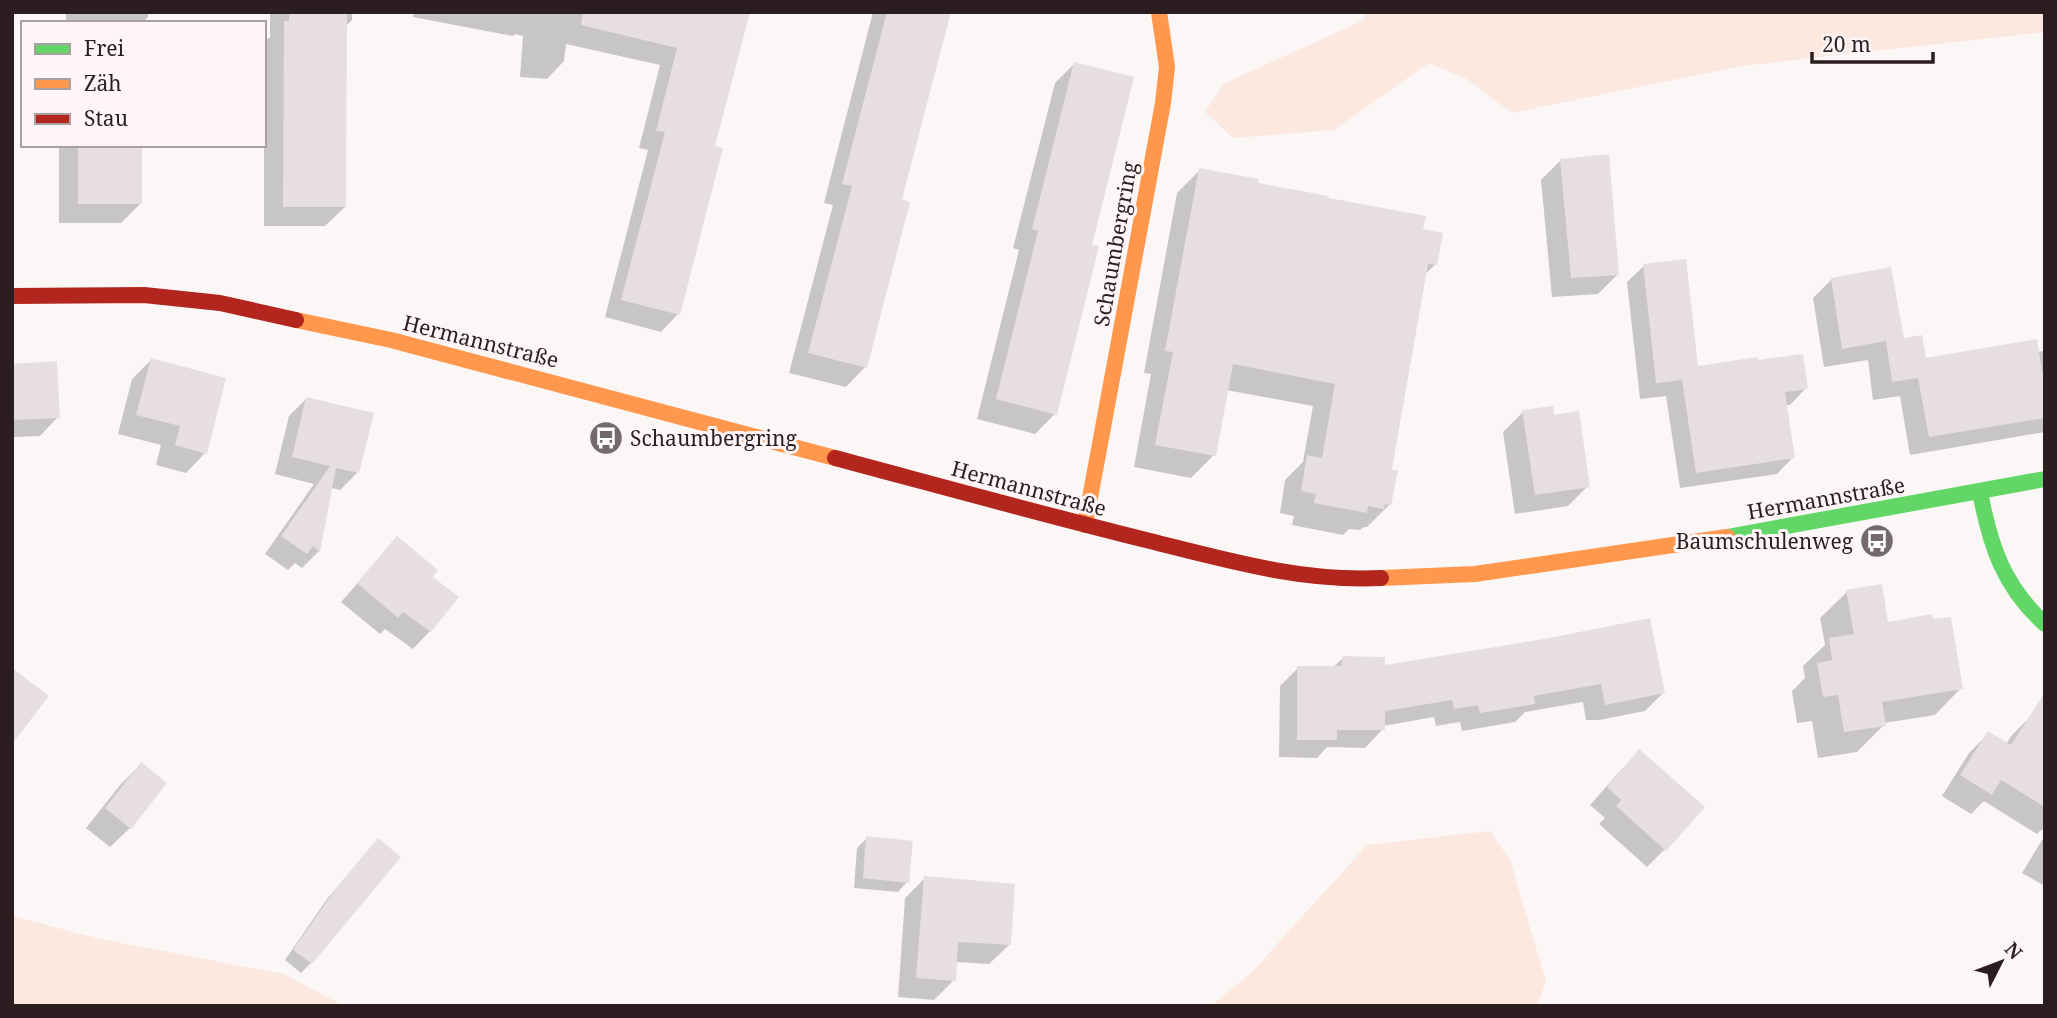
<svg xmlns="http://www.w3.org/2000/svg" width="2057" height="1018" viewBox="0 0 2057 1018" font-family="'Noto Serif',serif">
<style>
.green{fill:#fce8de}
.shadow{fill:#0003}
.building{fill:#e7dee2}
.lines{fill:none;stroke-linecap:round;stroke-linejoin:round}
.fast{stroke:#63d668;stroke-width:16}
.slow{stroke:#ff974d;stroke-width:16}
.jam{stroke:#b3261e;stroke-width:16}
.labels{text-anchor:middle;dominant-baseline:central;stroke-width:6;stroke-linejoin:round;paint-order:stroke}
.street-label{font-size:21px;fill:#2c1e20;stroke:#fdf5f6}
.poi-label{font-size:21px;fill:#2c1e20;stroke:#fdf5f6;text-anchor:start}
</style>
<rect width="100%" height="100%" fill="#fbf7f7"/>
<g class="green">
<path d="M1367,12H2045V32L1741,66L1512,113L1467,79L1429,63L1334,130L1233,138L1205,112L1223,84L1362,21Z"/>
<path d="M1490,831L1510,860L1546,981L1537,1006H1211L1252,972L1367,845Z"/>
<path d="M12,916L100,939L284,974L344,1006H12Z"/>
</g>
<g class="shadow">
<path d="M66,12H148V17L142,23H66Z"/>
<path d="M270,12H352V20L345,27V207L325,226H264V42L270,37Z"/>
<path d="M414,12H748L713,148L678,314L661,332L605,317L648,150L639,148L660,65L566,44L564,61L547,79L520,77L523,36L515,34L513,36L413,17Z"/>
<path d="M873,12H949L900,200L865,367L846,387L789,373L833,205L824,203Z"/>
<path d="M1074,64L1090,246L1055,414L1035,434L977,419L1019,250L1013,248L1055,83Z"/>
<path d="M59,145H140V204L121,223H59Z"/>
<path d="M1561,160L1618,274L1598,294L1552,297L1541,180Z"/>
<path d="M1200,170L1421,231L1436,264L1424,275L1390,471V504L1367,527H1364L1360,530L1349,529L1343,535L1292,525L1294,516L1280,513L1285,480L1303,462L1313,406L1226,390L1214,455L1191,478L1134,467L1151,374L1144,373L1177,193Z"/>
<path d="M1644,266L1696,368L1806,388L1790,405H1786L1793,457L1777,474L1680,488L1666,396L1640,399L1627,282Z"/>
<path d="M1832,279L1924,360L2045,351V432L1910,455L1900,396L1873,400L1868,360L1824,367L1813,298Z"/>
<path d="M152,359L205,453L186,473L156,465L161,445L118,434L132,379Z"/>
<path d="M12,365L58,417L40,436L12,437Z"/>
<path d="M306,399L357,473L340,490L331,488L319,551L302,568L295,563L288,570L265,554L314,484L275,474L289,416Z"/>
<path d="M1523,412L1553,417L1588,486L1568,506L1515,514L1503,432Z"/>
<path d="M397,539L430,577V631L413,649L385,629L380,634L341,602Z"/>
<path d="M1847,592L1961,688L1935,715L1884,723V725L1857,752L1818,758L1812,721L1797,723L1792,691L1805,678L1803,666L1825,645L1820,618Z"/>
<path d="M1545,641L1663,693L1645,711L1599,720H1586L1583,702L1525,712L1515,722L1462,731L1460,722L1436,726L1434,717L1383,726V729L1365,748L1327,747L1317,758L1279,757L1280,686L1298,668H1332L1343,658L1384,667Z"/>
<path d="M2032,715L2045,723V827L2037,834L1984,801L1971,814L1942,796L1969,753L1989,733L2006,744L2012,735Z"/>
<path d="M141,764L130,828L110,847L86,828L121,784Z"/>
<path d="M1622,769L1665,849L1647,867L1599,824L1605,818L1590,805Z"/>
<path d="M2045,835V886L2022,873Z"/>
<path d="M867,838L907,882L898,892L854,888L857,848Z"/>
<path d="M378,840L311,963L301,973L285,960L327,899Z"/>
<path d="M925,878L1009,945L989,964L955,962L954,980L934,1000L898,997L905,898Z"/>
</g>
<g class="building">
<path d="M289,12H347L346,207H283L284,21H289Z"/>
<path d="M583,12H750L715,146L723,148L680,315L621,300L665,132L656,131L677,48L581,25Z"/>
<path d="M887,12H951L902,199L910,202L867,368L808,353L852,186L842,184Z"/>
<path d="M1074,62L1134,77L1092,245L1099,246L1057,415L996,399L1038,231L1032,229Z"/>
<rect x="78" y="145" width="64" height="59"/>
<path d="M1609,154L1619,275L1571,278L1560,159Z"/>
<path d="M1199,168L1259,179L1258,183L1329,196V198L1426,216L1423,229L1443,233L1437,265L1428,264L1392,469L1398,471L1391,505L1385,504L1384,509L1368,506L1367,513L1314,503L1316,494L1301,491L1307,455L1322,458L1335,384L1233,364L1216,456L1155,445L1173,352L1165,351Z"/>
<path d="M1686,259L1698,366L1757,357L1758,360L1803,354L1808,389L1785,392L1795,458L1696,473L1682,380L1656,383L1643,264Z"/>
<path d="M1891,267L1904,338L1922,335L1926,358L2037,339L2045,388V418L1929,437L1918,378L1892,382L1886,341L1842,349L1831,278Z"/>
<path d="M151,358L226,378L207,454L175,445L180,426L136,415Z"/>
<path d="M57,361L60,418L12,420V364Z"/>
<path d="M306,397L374,413L359,473L336,468L320,552L313,546L307,554L281,536L330,466L292,457Z"/>
<path d="M1553,406L1554,415L1579,411L1590,487L1535,495L1522,410Z"/>
<path d="M397,536L438,570L433,577L459,597L431,632L403,612L398,618L357,583Z"/>
<path d="M1882,584L1888,622L1932,614L1933,619L1951,617L1963,689L1882,702L1886,726L1844,732L1838,695L1823,697L1817,663L1832,660L1829,638L1854,634L1846,590Z"/>
<path d="M1650,618L1665,693L1605,705L1601,684L1534,696L1535,704L1480,713L1478,705L1454,709L1452,700L1385,711V730H1337V740H1297V666H1342V656L1385,657V665L1544,639Z"/>
<path d="M12,668L49,696L12,744Z"/>
<path d="M2045,692V807L2001,780L1992,795L1960,775L1988,731L2011,745Z"/>
<path d="M1639,749L1705,807L1666,851L1616,806L1621,800L1607,787Z"/>
<path d="M141,762L167,783L131,829L105,808Z"/>
<path d="M866,836L913,841L909,883L863,878Z"/>
<path d="M378,838L401,857L312,964L293,950L337,887Z"/>
<path d="M924,876L1015,884L1011,945L958,942L956,981L916,978Z"/>
</g>
<g class="lines">
<g class="fast">
<path d="M1980,492C1990,545 2003,586 2045,624"/>
<path d="M1727,537L2045,479"/>
</g>
<g class="slow">
<path d="M296,320L391,340L835,458"/>
<path d="M1085,525L1163,103L1167,67L1159,12"/>
<path d="M1381,578L1475,574L1727,537"/>
</g>
<g class="jam">
<path d="M12,296L144,295L220,303L296,320"/>
<path d="M835,458C940,486 1045,515 1150,541C1226,560 1302,582 1381,578"/>
</g>
</g>
<defs>
<g id="bus-disc" transform="scale(1.75)"><circle r="9.5" fill="#746a6b" stroke="#fdf5f6"/><path d="M-5-6H5V4H4V6H2V4H-2V6H-4V4H-5ZM-3.5-4V0h7V-4ZM-3.5 1.2v1.5H-2V1.2ZM2 1.2v1.5H3.5V1.2Z" fill="#fff"/></g>
</defs>
<g fill-rule="evenodd">
<use href="#bus-disc" x="606" y="438"/>
<use href="#bus-disc" x="1877" y="541"/>
</g>
<g class="labels">
<g class="street-label">
<text transform="translate(1115 244) rotate(-80)">Schaumbergring</text>
<text transform="translate(481 341) rotate(14)">Hermannstraße</text>
<text transform="translate(1029 488) rotate(15)">Hermannstraße</text>
<text transform="translate(1826 498) rotate(-10)">Hermannstraße</text>
</g>
<g class="poi-label">
<text x="630" y="438">Schaumbergring</text>
<text x="1853" y="541" text-anchor="end">Baumschulenweg</text>
</g>
</g>
<rect width="2057" height="1018" fill="none" stroke="#2c1e20" stroke-width="28"/>
<rect x="21" y="21" width="245" height="126" fill="#fdf5f6" stroke="#a99fa0" stroke-width="2"/>
<rect x="35" y="44" width="35" height="10" fill="#63d668" stroke="#a99fa0" stroke-width="2"/>
<text x="84" y="56" font-size="21" fill="#2c1e20">Frei</text>
<rect x="35" y="79" width="35" height="10" fill="#ff974d" stroke="#a99fa0" stroke-width="2"/>
<text x="84" y="91" font-size="21" fill="#2c1e20">Zäh</text>
<rect x="35" y="114" width="35" height="10" fill="#b3261e" stroke="#a99fa0" stroke-width="2"/>
<text x="84" y="126" font-size="21" fill="#2c1e20">Stau</text>
<g transform="translate(2001 962) rotate(48)" stroke="#fdf5f6" stroke-width="5" paint-order="stroke">
<path d="M0-5L12 26L0 18L-12 26Z" fill="#2c1e20"/>
<text y="-10" font-size="19" font-weight="bold" text-anchor="middle" fill="#2c1e20">N</text>
</g>
<path d="M1812 52v10h121v-10" fill="none" stroke="#2c1e20" stroke-width="3.5"/>
<text x="1822" y="52" font-size="21" fill="#2c1e20" stroke="#fdf5f6" stroke-width="5" paint-order="stroke">20 m</text>
</svg>
